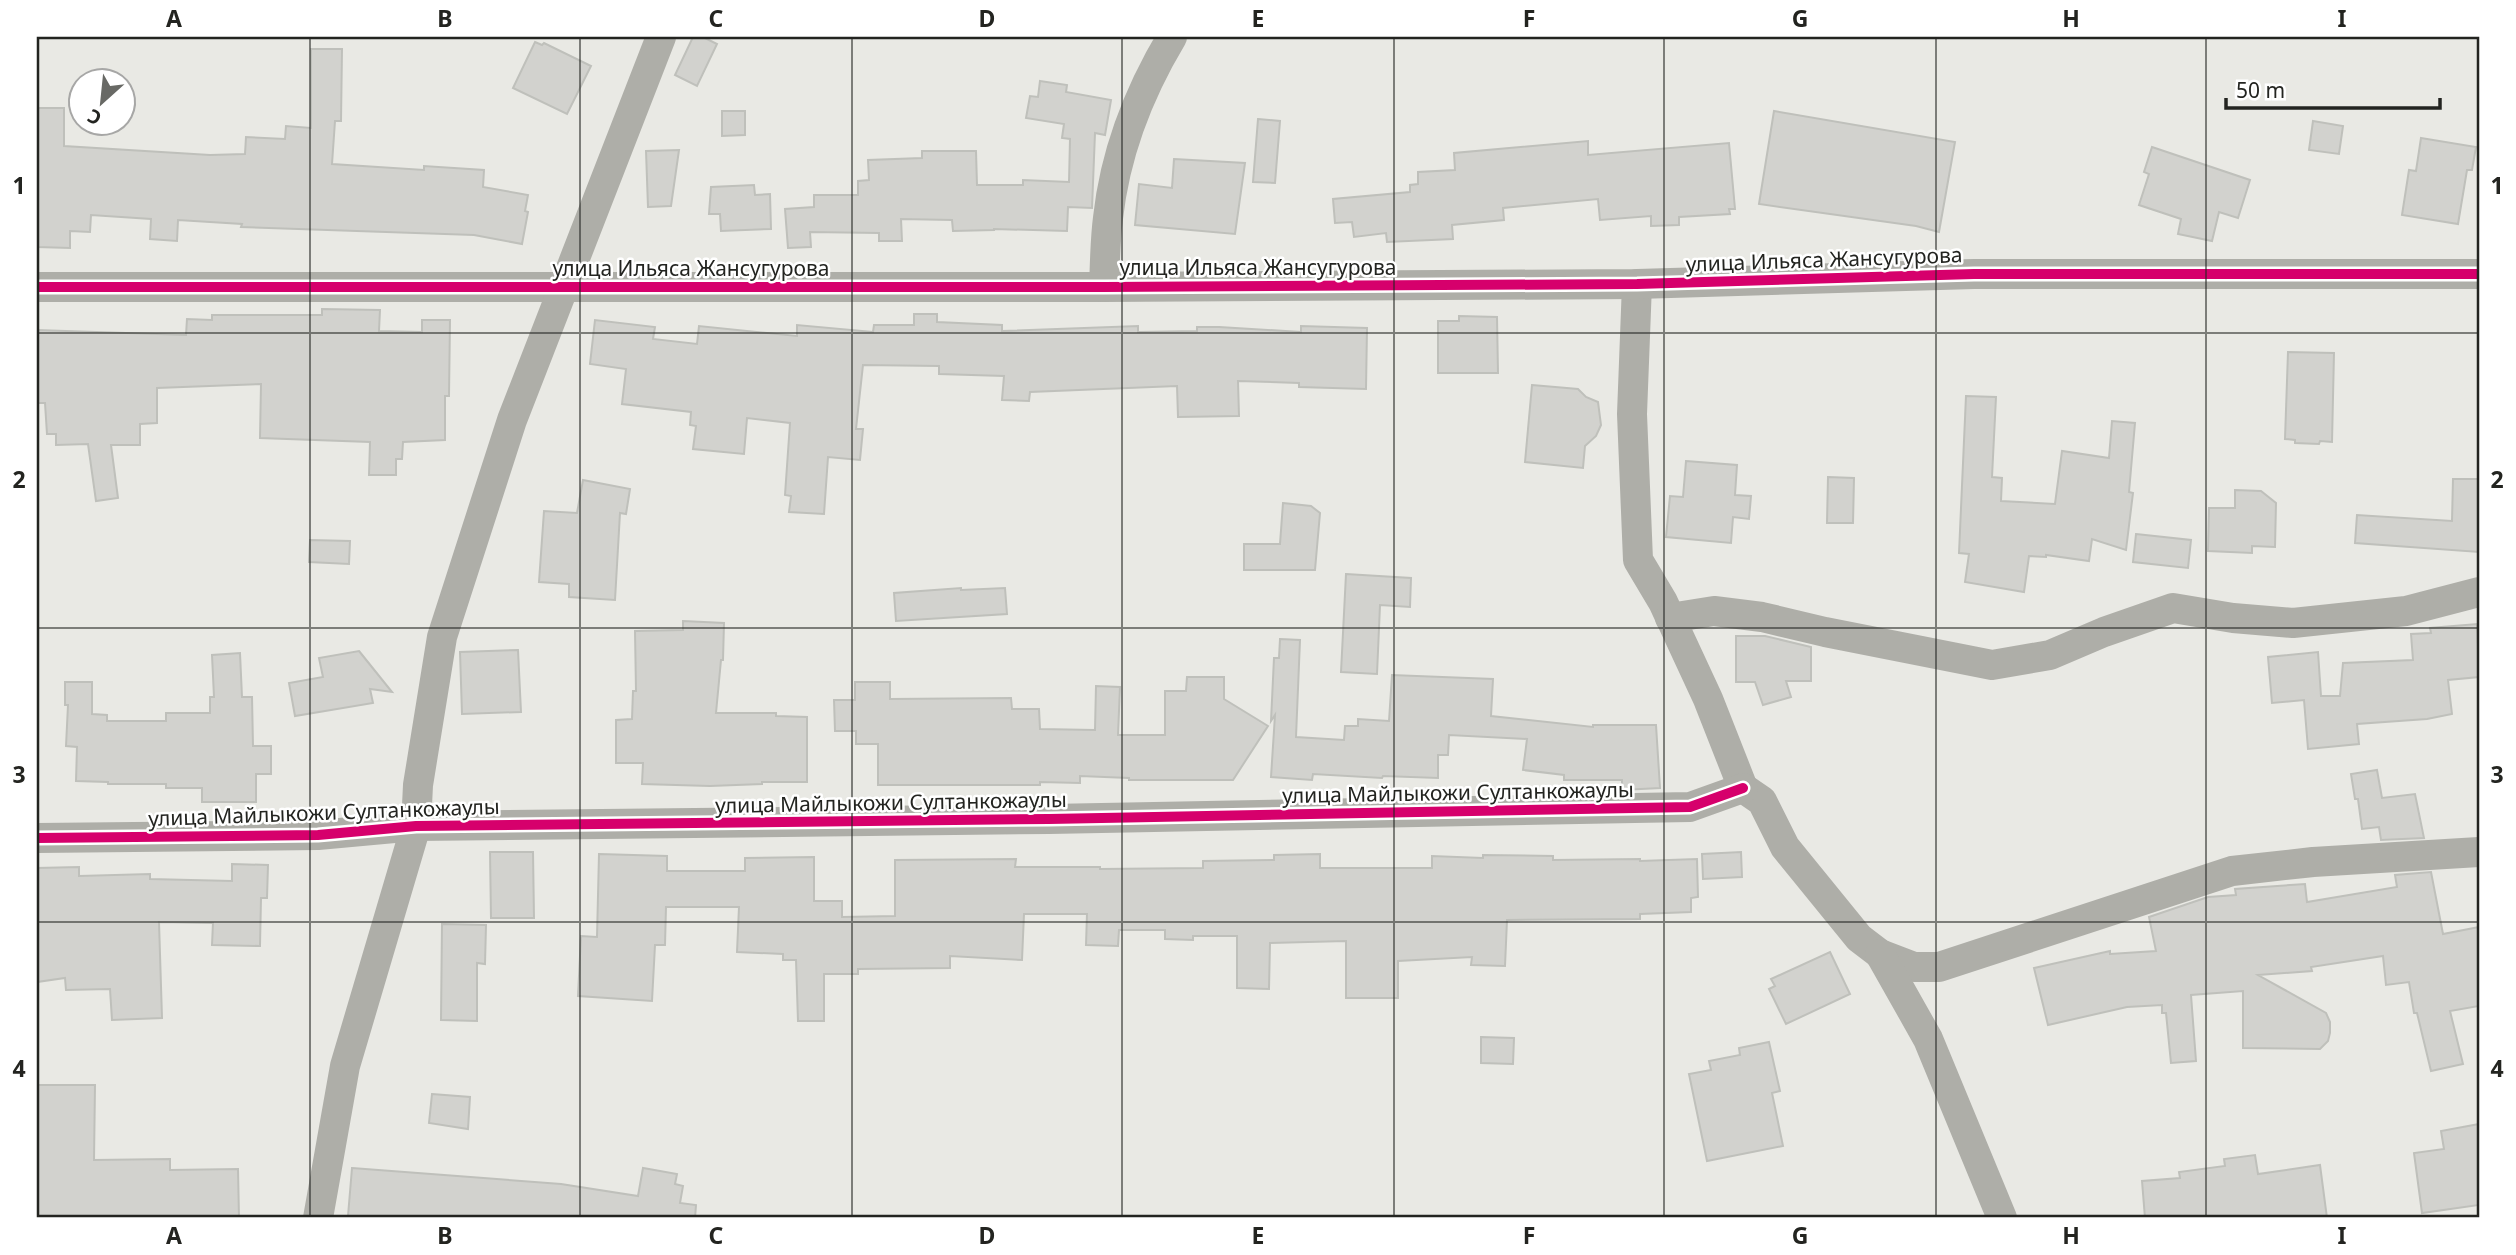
<svg xmlns="http://www.w3.org/2000/svg" width="2516" height="1255" viewBox="0 0 2516 1255" font-family="'Noto Sans',sans-serif">
<style>
.building{fill:#d2d2ce;stroke:#bfc0bb;stroke-width:2}
.lines{fill:none;stroke-linecap:round;stroke-linejoin:round}
.minor{stroke:#aeaea8;stroke-width:30}
.cycleway-casing{stroke:#fff;stroke-width:15}
.cycleway{stroke:#d6006c;stroke-width:10}
.grid{fill:none;stroke:#232420;stroke-width:2;stroke-opacity:0.55}
.labels{text-anchor:middle;dominant-baseline:central;stroke-width:5;stroke-linejoin:round;paint-order:stroke}
.street-label{font-size:21px;fill:#232420;stroke:#fff}
.neatline{fill:none;stroke:#232420;stroke-width:2.5}
.grid-label{font-size:23px;text-anchor:middle;font-weight:bold;fill:#232420}
</style>
<rect width="100%" height="100%" fill="#e9e9e4"/>
<g class="building">
<path d="M693,37H703L717,44L697,86L675,75Z"/>
<path d="M535,42L542,45L544,43L591,66L567,114L513,88Z"/>
<path d="M311,49H342L341,121H335L332,164L424,170V166L484,170L483,187L528,195L525,211L528,212L522,244L474,235L241,227L242,224L178,220L177,241L150,239L151,219L91,215L90,232L70,231V248L37,247V108H64V146L210,155L245,154L246,137L285,139L286,126L311,128Z"/>
<path d="M1040,81L1067,85L1066,92L1111,100L1105,135L1095,133L1092,208L1068,207L1067,231L994,229V230L953,231L952,220L901,219L902,241H879V233L810,232L811,247L788,248L785,209L814,207V195H858V181L869,180L868,160L922,158V151H976L977,185H1023V180L1069,182L1070,139L1062,138L1064,124L1026,118L1030,96L1038,97Z"/>
<path d="M722,111H745V135L722,136Z"/>
<path d="M1774,111L1955,142L1939,232L1916,226L1759,204Z"/>
<path d="M1258,119L1280,121L1275,183L1253,182Z"/>
<path d="M2313,121L2343,126L2339,154L2309,150Z"/>
<path d="M2421,138L2476,147L2472,170H2467L2458,224L2402,215L2409,170L2416,171Z"/>
<path d="M1588,141V155L1729,143L1735,209H1729L1730,214L1679,217V225L1651,226V216L1600,220L1598,199L1503,208L1504,220L1452,225L1453,239L1387,242L1386,233L1354,237L1352,222L1335,223L1333,199L1410,192V185L1418,184V172L1455,170L1454,153Z"/>
<path d="M2152,147L2250,180L2238,218L2219,212L2212,241L2178,234L2181,219L2139,205L2149,174L2144,172Z"/>
<path d="M679,150L671,206L648,207L646,151Z"/>
<path d="M1174,159L1245,163L1235,234L1135,225L1139,184L1172,188Z"/>
<path d="M754,185L755,195L770,194L771,229L721,231L720,214H709L711,187Z"/>
<path d="M322,309L380,310L379,331L422,332V320H450L449,396H445V440L403,442L402,459H396V475H369L370,442L260,438L261,384L157,388V423L140,424V445H111L118,498L96,501L88,444L56,445V434H47L45,403H37V330L186,335L187,319L212,320V315H322Z"/>
<path d="M914,314H937V322L1002,325V331L1138,326V332L1197,331V327H1219L1301,332V326L1367,328L1366,389L1299,387V383L1238,381L1239,416L1178,417L1177,386L1030,392L1029,401L1002,400L1004,376L939,374V366L863,365L856,429H863L860,460L828,457L824,514L789,512L791,496L785,495L790,423L747,418L744,454L693,449L696,426L690,425L691,412L622,404L626,369L590,364L595,320L655,327L653,339L697,344L699,326L797,336V325L873,332L874,325H914Z"/>
<path d="M1459,316L1497,317L1498,373H1438V321H1459Z"/>
<path d="M2288,352L2334,353L2332,442L2320,441L2319,444L2295,443V440L2285,439Z"/>
<path d="M1532,385L1578,389L1586,397L1598,402L1601,425L1596,436L1585,446L1583,468L1525,462Z"/>
<path d="M1966,396L1996,397L1992,477L2002,478L2001,501L2055,504L2062,451L2109,458L2112,421L2135,423L2129,492L2133,493L2126,550L2092,539L2089,561L2046,555V557L2029,556L2024,592L1965,582L1969,554L1959,553Z"/>
<path d="M1686,461L1737,465L1735,495L1751,496L1749,519L1733,517L1731,543L1666,537L1670,496L1683,497Z"/>
<path d="M1828,477L1854,478L1853,523H1827Z"/>
<path d="M2453,479H2479V552L2355,543L2357,515L2452,521Z"/>
<path d="M583,480L630,489L626,514L620,513L615,600L569,597V584L539,582L544,511L577,513Z"/>
<path d="M2235,490L2261,491L2276,503L2275,547L2252,546V553L2208,551L2209,508H2235Z"/>
<path d="M1283,503L1311,506L1320,513L1315,570H1244V544H1280Z"/>
<path d="M2136,534L2191,540L2188,568L2133,562Z"/>
<path d="M310,540L350,541L349,564L309,562Z"/>
<path d="M1346,574L1411,578L1410,607L1380,605L1377,674L1341,672Z"/>
<path d="M961,588V590L1005,588L1007,614L896,621L894,593Z"/>
<path d="M683,621L724,623L723,660H721L716,713H776V716L807,717V782H762V784L710,786L642,784L643,763H616V720L632,719L633,691H636L635,631L683,630Z"/>
<path d="M2477,624L2479,677L2448,680L2452,714L2427,719L2357,724L2359,744L2308,749L2304,700L2272,703L2268,657L2318,652L2321,696H2340L2343,663L2413,660L2411,634L2431,633L2430,628Z"/>
<path d="M1736,636H1765L1811,647V681H1786L1791,697L1763,705L1755,682H1736Z"/>
<path d="M1280,639L1300,640L1296,737L1344,740L1345,726H1358V719L1389,721L1392,675L1493,679L1491,716L1593,727V725H1656L1660,788L1622,790V780H1564V775L1523,770L1527,739L1449,735L1448,755H1438V778L1383,776L1382,778L1313,774L1312,780L1271,777L1275,715L1271,721L1274,658H1279Z"/>
<path d="M518,650L521,712L462,714L460,652Z"/>
<path d="M359,651L392,692L370,689L373,703L295,716L289,683L323,677L319,658Z"/>
<path d="M240,653L242,697H252L253,746H271V774H256V802H202V788H166V784H108V782L76,781L77,747L66,746L68,705H65V682H92V714L107,715V721H166V713H210V697H214L212,655Z"/>
<path d="M1187,677H1224V699L1268,726L1233,780H1129V778L1080,776V783L1040,782V785H878V744H856V731H835L834,700H855V682H890V699L1011,698L1012,709H1039L1040,729L1095,730L1096,686L1120,687L1118,735H1165V691H1186Z"/>
<path d="M2377,770L2382,798L2415,794L2424,838L2381,840L2379,827L2362,829L2358,799H2355L2351,774Z"/>
<path d="M490,852H533L534,918H491Z"/>
<path d="M1741,852L1742,877L1703,879L1702,854Z"/>
<path d="M599,854L667,856V871H745V858L814,857V901H842V917L895,916V860L1016,859L1015,867H1100V869L1203,868V861L1274,860V855L1320,854V868H1432V856L1483,858V855L1553,856V860L1640,859V861L1697,859L1698,897L1691,898V912L1640,914V919L1507,920L1505,966L1471,965L1472,957L1398,961V998H1346V941L1270,943L1269,989L1237,988V936H1193V940L1165,939V930H1119L1118,946L1086,945L1087,914H1024L1022,960L950,956V968L858,969V974H824V1021H798L796,960H783V954L737,952L739,907H666L665,945H655L652,1001L578,996L581,936L597,937Z"/>
<path d="M232,864L268,865L267,898H261L260,946L212,945L213,923L159,922L162,1018L112,1020L110,989L66,990L65,978L37,982V868L79,867V876L150,874V879L232,881Z"/>
<path d="M2431,872L2443,934L2479,927V1006L2450,1011L2463,1064L2431,1071L2417,1013H2414L2409,982L2386,985L2383,956L2311,967L2312,971L2258,975L2326,1013L2330,1022V1033L2328,1041L2320,1049L2243,1048V991L2191,995L2196,1061L2171,1063L2166,1013H2162V1005L2127,1007L2048,1025L2034,968L2110,951V954L2156,951L2149,917L2208,897L2236,895L2235,889L2305,884L2307,902L2397,887L2395,875Z"/>
<path d="M442,924L486,925L485,964L477,963V1021L441,1020Z"/>
<path d="M1830,952L1850,994L1786,1024L1769,989L1775,986L1771,979Z"/>
<path d="M1481,1037L1514,1038L1513,1064L1481,1063Z"/>
<path d="M1769,1042L1780,1091L1772,1093L1783,1146L1707,1161L1689,1074L1711,1070L1709,1061L1740,1055L1739,1048Z"/>
<path d="M37,1085H95L94,1160L170,1159V1170L238,1169L239,1218H37Z"/>
<path d="M432,1094L470,1097L468,1129L429,1123Z"/>
<path d="M2479,1124V1205L2422,1213L2414,1153L2444,1149L2441,1131Z"/>
<path d="M2255,1155L2258,1174L2320,1165L2327,1218H2145L2142,1181L2180,1178L2179,1172L2225,1166L2224,1159Z"/>
<path d="M352,1168L561,1184L638,1196L643,1168L677,1174L675,1184L683,1186L680,1203L696,1205L695,1218H384L348,1216Z"/>
</g>
<g class="lines">
<g class="minor">
<path d="M1637,284L1632,414L1638,560L1663,602L1708,699L1743,788"/>
<path d="M37,287H1104L1637,284L1974,274H2479"/>
<path d="M1104,287C1105,264 1105,241 1108,218C1115,154 1139,92 1172,37"/>
<path d="M1670,618L1714,611L1762,617L1825,632L1992,665L2050,655L2104,632L2173,608L2233,618L2293,623L2406,611L2479,592"/>
<path d="M1743,788L1762,801L1785,847L1859,938L1880,954L1914,967H1939L2232,871L2313,862L2479,852"/>
<path d="M37,838L318,835L416,826L1049,819L1690,807L1743,788"/>
<path d="M1880,954L1928,1039L2002,1218"/>
<path d="M318,1218L345,1066L416,826L418,785L442,637L512,420L661,37"/>
</g>
<g class="cycleway-casing">
<g id="cycleway">
<path d="M37,287H1104L1637,284L1974,274H2479"/>
<path d="M37,838L318,835L416,826L1049,819L1690,807L1743,788"/>
</g>
</g>
<use href="#cycleway" class="cycleway"/>
</g>
<path class="grid" d="M310,37V1218M580,37V1218M852,37V1218M1122,37V1218M1394,37V1218M1664,37V1218M1936,37V1218M2206,37V1218M37,333H2479M37,628H2479M37,922H2479"/>
<g class="labels">
<g class="street-label">
<text transform="translate(1824 259) rotate(-2)">улица Ильяса Жансугурова</text>
<text x="1258" y="267">улица Ильяса Жансугурова</text>
<text x="691" y="268">улица Ильяса Жансугурова</text>
<text transform="translate(1458 792) rotate(-1)">улица Майлыкожи Султанкожаулы</text>
<text transform="translate(891 802) rotate(-1)">улица Майлыкожи Султанкожаулы</text>
<text transform="translate(324 812) rotate(-2)">улица Майлыкожи Султанкожаулы</text>
</g>
</g>
<rect width="2516" height="1255" fill="none" stroke="#ffffff" stroke-width="77"/>
<g transform="translate(102 102) rotate(207)"><circle r="33" fill="#ffffff" stroke="#a7a7a6" stroke-width="2"/>
<path d="M0-5L12 26L0 18L-12 26Z" fill="#686965"/>
<text y="-10" font-size="19" font-weight="bold" text-anchor="middle" fill="#232420">С</text>
</g>
<path d="M2226 98v10h214v-10" fill="none" stroke="#232420" stroke-width="3.5"/>
<text x="2236" y="98" font-size="21" fill="#232420" stroke="#ffffff" stroke-width="5" paint-order="stroke">50 m</text>
<rect x="38" y="38" width="2440" height="1178" class="neatline"/>
<g class="grid-label">
<text x="174" y="27">A</text>
<text x="445" y="27">B</text>
<text x="716" y="27">C</text>
<text x="987" y="27">D</text>
<text x="1258" y="27">E</text>
<text x="1529" y="27">F</text>
<text x="1800" y="27">G</text>
<text x="2071" y="27">H</text>
<text x="2342" y="27">I</text>
<text x="19" y="194">1</text>
<text x="2497" y="194">1</text>
<text x="19" y="488">2</text>
<text x="2497" y="488">2</text>
<text x="19" y="783">3</text>
<text x="2497" y="783">3</text>
<text x="19" y="1077">4</text>
<text x="2497" y="1077">4</text>
<text x="174" y="1244">A</text>
<text x="445" y="1244">B</text>
<text x="716" y="1244">C</text>
<text x="987" y="1244">D</text>
<text x="1258" y="1244">E</text>
<text x="1529" y="1244">F</text>
<text x="1800" y="1244">G</text>
<text x="2071" y="1244">H</text>
<text x="2342" y="1244">I</text>
</g>
</svg>
